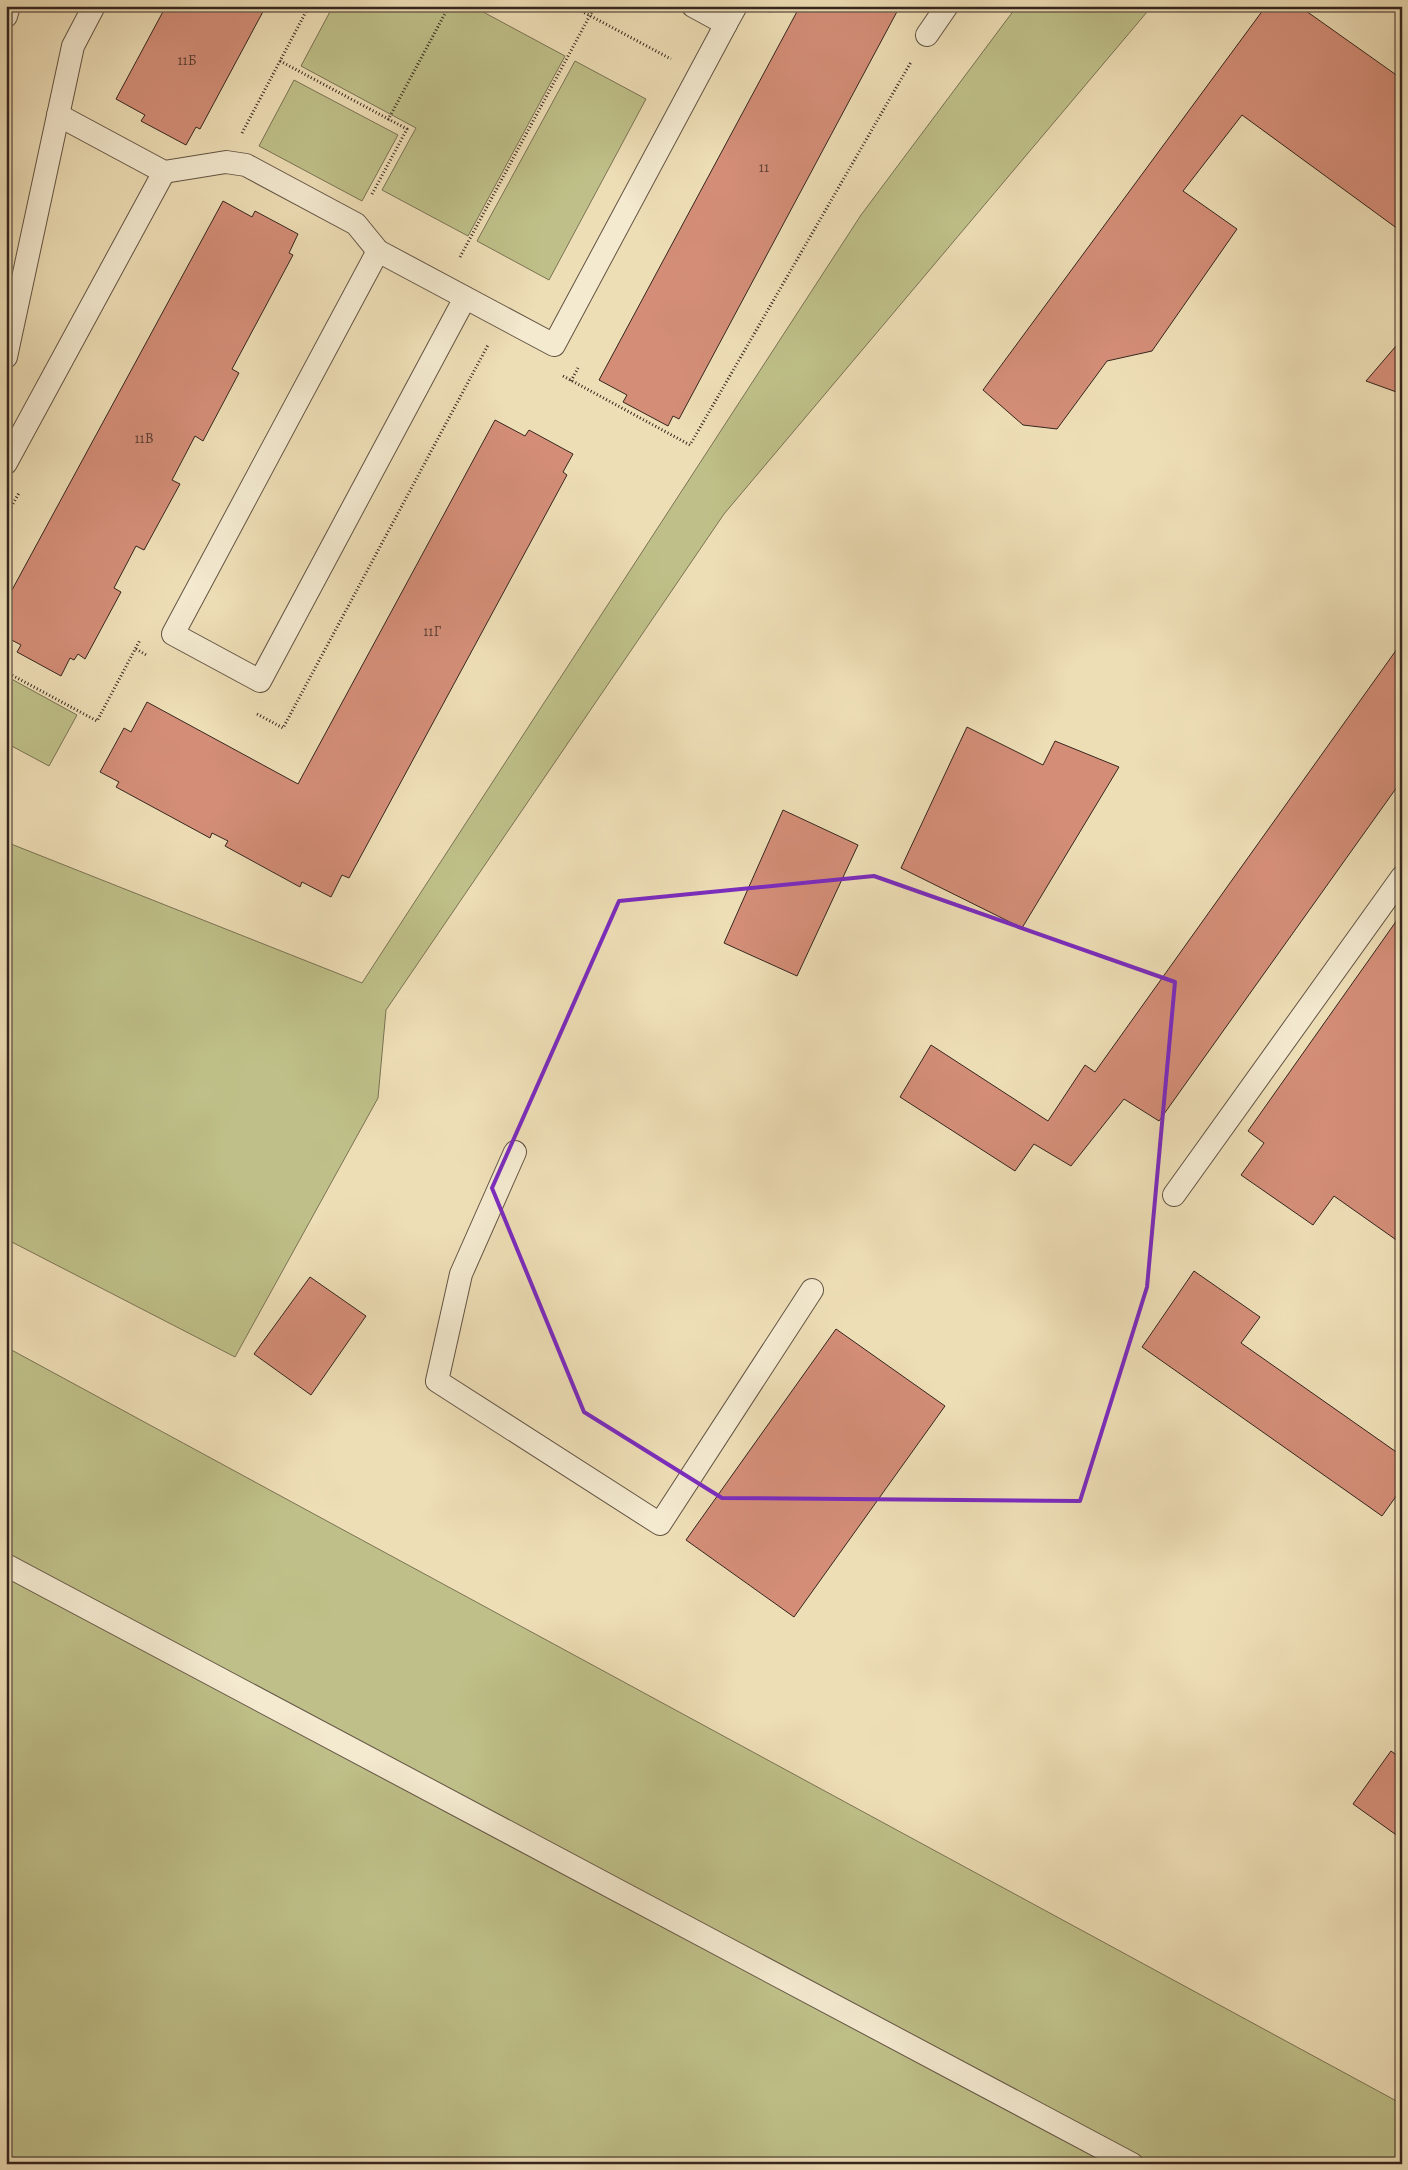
<svg xmlns="http://www.w3.org/2000/svg" width="1408" height="2170" viewBox="0 0 1408 2170" font-family="Alegreya,serif">
<style>
.green{fill:#bfc089;stroke:#7a7354}
.building{fill:#d48e78;stroke:#35261e}
.lines{fill:none;stroke-linecap:round;stroke-linejoin:round}
.service-casing{stroke:#635444;stroke-width:24}
.path{stroke:#35261e;stroke-width:3;stroke-dasharray:1 2.5;stroke-linecap:butt}
.service{stroke:#f4ead0;stroke-width:22}
.marked{fill:none;stroke:#7b2cbf;stroke-width:4;stroke-linejoin:round}
.labels{text-anchor:middle;dominant-baseline:central;stroke-width:5;stroke-linejoin:round;paint-order:stroke}
.number-label{font-size:15px;fill:#5d4034}
</style>
<rect width="100%" height="100%" fill="#eedeb6"/>
<filter id="stains"><feTurbulence type="fractalNoise" baseFrequency=".004" numOctaves="4"/><feColorMatrix values="0 0 0 0 .2 0 0 0 0 .09 0 0 0 0 .02 0 0 0 .5 -.17"/></filter>
<radialGradient id="worn" r=".72"><stop offset=".6" stop-color="#630" stop-opacity="0"/><stop offset="1" stop-color="#630" stop-opacity=".3"/></radialGradient>
<g class="green">
<path d="M333,6H472L565,56L468,236L382,190L416,128L301,66Z"/>
<path d="M1017,6H1152L724,514L386,1010L378,1098L235,1357L6,1239V842L362,983L861,215Z"/>
<path d="M575,61L646,99L549,280L477,241Z"/>
<path d="M294,80L398,135L362,201L259,146Z"/>
<path d="M6,676L77,715L49,766L6,743Z"/>
<path d="M6,1347L1402,2104V2164H6Z"/>
</g>
<g class="building">
<path d="M166,6H266L200,129L196,127L186,145L141,121L145,115L116,99Z"/>
<path d="M800,6H900L679,419L673,416L668,426L623,402L627,395L599,380Z"/>
<path d="M1266,6H1299L1402,79V232L1242,115L1183,191L1237,229L1152,351L1107,361L1057,429L1023,425L983,390Z"/>
<path d="M223,201L252,217L255,211L298,234L289,253L293,255L232,369L239,373L203,441L195,436L172,480L180,484L144,550L136,546L114,588L121,592L85,659L78,654L74,660L70,658L61,676L17,652L21,645L6,637V601Z"/>
<path d="M1402,339V394L1366,381Z"/>
<path d="M495,420L525,436L529,430L573,454L563,472L567,475L349,878L342,875L331,897L302,882L300,887L225,846L228,841L212,833L210,838L116,787L119,782L100,772L124,728L131,732L147,702L298,784Z"/>
<path d="M1402,642V780L1159,1121L1124,1099L1071,1166L1034,1144L1015,1171L900,1097L931,1045L1048,1121L1085,1065L1095,1072Z"/>
<path d="M967,727L1043,765L1055,741L1119,767L1022,928L901,868Z"/>
<path d="M783,810L858,845L797,976L724,943Z"/>
<path d="M1402,913V1244L1334,1196L1313,1225L1241,1175L1264,1143L1248,1131Z"/>
<path d="M1194,1271L1260,1317L1241,1343L1402,1456V1488L1382,1516L1142,1347Z"/>
<path d="M310,1277L366,1316L311,1395L254,1354Z"/>
<path d="M836,1329L945,1406L794,1617L686,1540Z"/>
<path d="M1391,1751L1402,1759V1839L1353,1804Z"/>
</g>
<g class="lines">
<g class="service-casing">
<g id="service">
<path d="M693,6L726,24L736,6"/>
<path d="M6,16L9,6"/>
<path d="M927,35L947,6"/>
<path d="M58,115L164,172L226,162L246,165L356,224L378,251L554,345L726,24"/>
<path d="M378,251L173,634L260,681L465,298"/>
<path d="M6,357L73,46L94,6"/>
<path d="M6,463L164,172"/>
<path d="M515,1152L461,1274L437,1381L660,1524L812,1290"/>
<path d="M1174,1195L1402,877"/>
<path d="M6,1565L1132,2164"/>
</g>
</g>
<g class="path">
<path d="M572,6L671,59"/>
<path d="M769,12L772,6"/>
<path d="M280,61L407,129L371,196"/>
<path d="M388,120L449,6"/>
<path d="M242,133L309,6"/>
<path d="M460,257L595,6"/>
<path d="M563,376L690,445L911,62"/>
<path d="M571,381L578,368"/>
<path d="M6,516L19,493"/>
<path d="M136,649L148,656"/>
<path d="M6,672L97,721L140,640"/>
<path d="M257,714L283,728L488,345"/>
</g>
<use href="#service" class="service"/>
</g>
<path class="marked" d="M874,876L1175,982L1147,1287L1080,1501L722,1498L584,1412L492,1188L619,901Z"/>
<g class="labels">
<g class="number-label">
<text x="187" y="60">11Б</text>
<text x="764" y="167">11</text>
<text x="144" y="438">11В</text>
<text x="432" y="631">11Г</text>
</g>
</g>
<rect width="1408" height="2170" fill="none" stroke="#eedeb6" stroke-width="25"/>
<rect x="8" y="8" width="1393" height="2155" fill="none" stroke="#35261e" stroke-width="2.5"/>
<rect x="12" y="12" width="1383" height="2145" fill="none" stroke="#35261e"/>
<rect width="100%" height="100%" filter="url(#stains)"/>
<rect width="100%" height="100%" fill="url(#worn)"/>
</svg>
